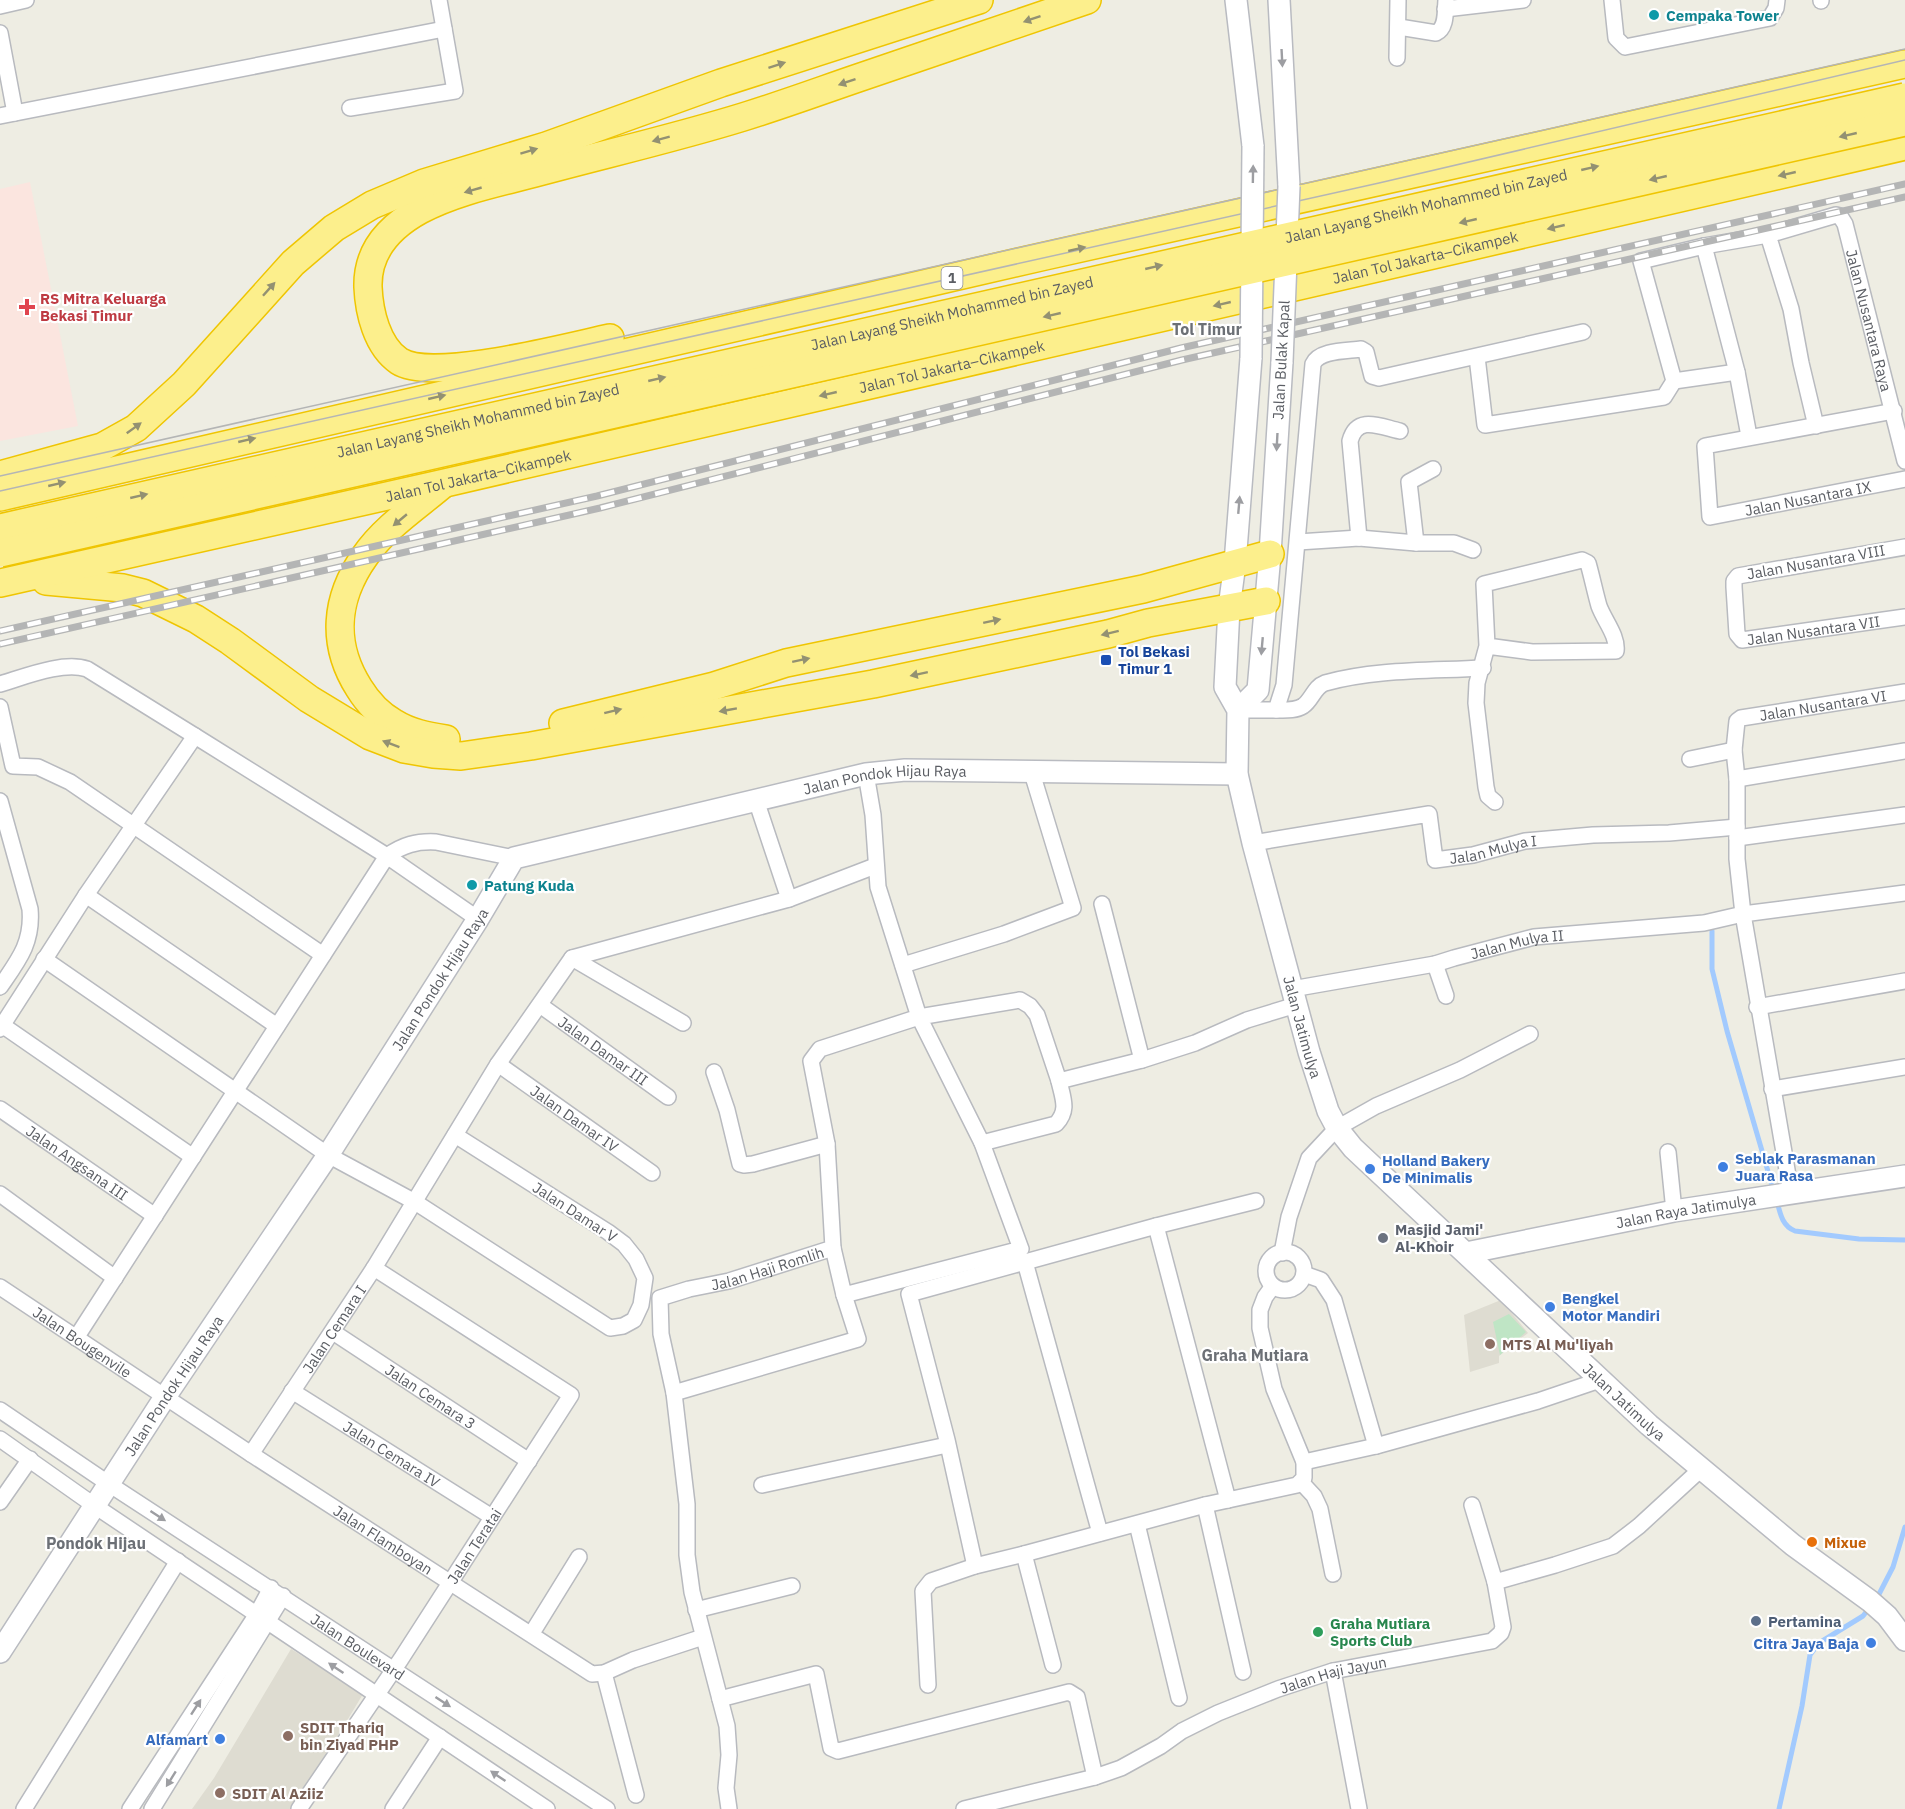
<svg xmlns="http://www.w3.org/2000/svg" width="1905" height="1809" viewBox="0 0 1905 1809" font-family="'IBM Plex Sans',sans-serif">
<style>
.education{fill:#dedcd1}
.medical{fill:#fbe5df}
.green{fill:#bfe5c5}
.lines{fill:none;stroke-linecap:round;stroke-linejoin:round}
.stream{stroke:#a2cafe;stroke-width:5}
.street-casing{stroke:#b8babf;stroke-width:18}
.secondary-casing{stroke:#b9bbc1;stroke-width:24}
.highway-casing{stroke:#efc502;stroke-width:30}
.street{stroke:#fff;stroke-width:15}
.secondary{stroke:#fff;stroke-width:21}
.highway{stroke:#fcef8c;stroke-width:27}
.tram{stroke:#b4b5b5;stroke-width:1.5}
.rail-casing{stroke:#b4b5b5;stroke-width:7}
.rail{stroke:#fff;stroke-width:4.5;stroke-dasharray:14;stroke-linecap:butt}
.secondary-bridge-casing{stroke:#b9bbc1;stroke-width:24;stroke-linecap:butt}
.highway-bridge-casing{stroke:#efc502;stroke-width:30;stroke-linecap:butt}
.secondary-bridge{stroke:#fff;stroke-width:21}
.highway-bridge{stroke:#fcef8c;stroke-width:27}
.oneway{fill:#939172}
.oneway2{fill:#9d9ea2}
.culture-dot{fill:#0f9aa8;stroke:#fff;stroke-width:2}
.health-dot{fill:#e0444e;stroke:#fff;stroke-width:2}
.transit-dot{fill:#1a4fb4;stroke:#fff;stroke-width:2}
.shop-dot{fill:#3f7fe0;stroke:#fff;stroke-width:2}
.worship-dot{fill:#6b7280;stroke:#fff;stroke-width:2}
.education-dot{fill:#8d6e63;stroke:#fff;stroke-width:2}
.food-dot{fill:#e8710a;stroke:#fff;stroke-width:2}
.service-dot{fill:#5c6f8a;stroke:#fff;stroke-width:2}
.leisure-dot{fill:#2e9e5b;stroke:#fff;stroke-width:2}
.labels{text-anchor:middle;dominant-baseline:central;stroke-width:4.5;stroke-linejoin:round;paint-order:stroke}
.shield{fill:#fff;stroke:#8c8e92;stroke-width:1.5}
.shield-label{font-size:14px;font-weight:bold;fill:#5b5e64}
.culture-label{font-size:15px;font-weight:bold;fill:#0d838f;stroke:#fff;text-anchor:start}
.street-label{font-size:15px;fill:#5b5e64;stroke:#fff}
.health-label{font-size:15px;font-weight:bold;fill:#be3a42;stroke:#fff;text-anchor:start}
.transit-label{font-size:15px;font-weight:bold;fill:#164399;stroke:#fff;text-anchor:start}
.shop-label{font-size:15px;font-weight:bold;fill:#366cbe;stroke:#fff;text-anchor:start}
.worship-label{font-size:15px;font-weight:bold;fill:#5b616d;stroke:#fff;text-anchor:start}
.education-label{font-size:15px;font-weight:bold;fill:#785e54;stroke:#fff;text-anchor:start}
.food-label{font-size:15px;font-weight:bold;fill:#c56008;stroke:#fff;text-anchor:start}
.service-label{font-size:15px;font-weight:bold;fill:#4e5e75;stroke:#fff;text-anchor:start}
.leisure-label{font-size:15px;font-weight:bold;fill:#27864d;stroke:#fff;text-anchor:start}
.neighbourhood-label{font-size:16px;font-weight:bold;fill:#6c7076;stroke:#fff}
</style>
<rect width="100%" height="100%" fill="#eeede3"/>
<g class="education">
<path d="M1501,1300L1528,1333L1499,1356V1363L1470,1372L1464,1315Z"/>
<path d="M291,1649L363,1694L294,1809H192L214,1778Z"/>
</g>
<path class="medical" d="M30,182L78,426L0,441V189Z"/>
<path class="green" d="M1509,1314L1526,1332L1500,1355L1493,1322Z"/>
<g class="lines">
<g class="stream">
<path d="M1712,931V969L1727,1031L1774,1192"/>
<path d="M1777,1201C1780,1213 1782,1226 1795,1231L1859,1239L1905,1240"/>
<path d="M1876,1600L1893,1567L1905,1527"/>
<path d="M1779,1809L1802,1706L1810,1655L1819,1643L1863,1616L1870,1607"/>
</g>
<g class="street-casing">
<g id="street">
<path d="M1612,0L1616,38L1625,47L1770,18L1776,8L1777,0"/>
<path d="M1821,0V1"/>
<path d="M0,6L26,0"/>
<path d="M1445,9L1523,0"/>
<path d="M1399,27L1436,33C1447,28 1445,11 1446,0"/>
<path d="M0,33L15,113"/>
<path d="M1397,58L1398,0"/>
<path d="M350,108L455,91L439,0"/>
<path d="M0,116L444,29"/>
<path d="M1704,246L1737,372L1749,436"/>
<path d="M1477,357L1485,425L1664,397L1674,381L1641,261L1704,246L1768,235"/>
<path d="M1674,381L1737,372"/>
<path id="s1" d="M1894,411L1705,446L1710,517L1905,479"/>
<path id="s2" d="M1816,426L1801,363L1791,309L1768,235L1836,215L1840,216L1845,224L1905,461"/>
<path d="M1359,538L1350,441C1357,414 1381,427 1400,431"/>
<path d="M1298,542L1359,538L1416,543H1454L1473,550"/>
<path d="M1416,543L1409,482L1433,469"/>
<path id="s3" d="M1905,547L1738,576L1734,581V587L1737,634L1742,640L1905,617"/>
<path d="M1487,646L1532,652L1616,651C1618,636 1604,620 1599,606C1595,592 1592,577 1588,563L1582,560L1484,584L1487,646L1477,683L1476,703L1486,787L1488,796L1495,802"/>
<path d="M0,684C24,677 63,661 87,669L195,736"/>
<path d="M0,707L13,766L38,767L70,782L323,955"/>
<path d="M1238,710H1276L1284,685L1313,364C1319,350 1346,351 1361,349L1366,352L1372,376L1379,378L1583,332"/>
<path d="M1276,710C1285,710 1295,711 1303,706C1312,700 1314,687 1325,683C1376,669 1431,671 1483,668"/>
<path d="M1690,759L1734,750"/>
<path d="M1737,779L1905,751"/>
<path d="M756,800L789,899"/>
<path d="M0,801L30,909C33,943 18,961 0,987"/>
<path d="M1737,838L1905,815"/>
<path id="s4" d="M1253,843L1429,814L1435,860L1473,855L1525,841L1593,835L1669,833L1737,827"/>
<path d="M86,895L277,1026"/>
<path d="M1102,904L1142,1060"/>
<path d="M572,958L683,1023"/>
<path d="M44,959L328,1155L415,1202L610,1328L623,1326L634,1320L641,1305L645,1278L636,1259L624,1244L608,1232L455,1135"/>
<path d="M1435,964L1446,996"/>
<path d="M903,965L1004,934L1073,908L1032,773"/>
<path id="s5" d="M1292,989L1435,964L1454,958L1534,937L1704,923L1743,914L1737,859V779L1734,750L1737,721L1741,718L1905,692"/>
<path id="s6" d="M540,1005L668,1097"/>
<path d="M1757,1007L1905,981"/>
<path d="M2,1025L193,1157"/>
<path d="M0,1029L86,895L195,736L387,856L478,919"/>
<path id="s7" d="M498,1064L652,1173"/>
<path d="M714,1072L727,1110L740,1164L744,1165L753,1164L827,1144"/>
<path d="M1772,1089L1905,1067"/>
<path id="s8" d="M0,1109L155,1216"/>
<path d="M982,1143L1056,1124C1069,1110 1063,1099 1059,1081L1142,1060L1195,1043L1247,1020L1296,1005"/>
<path d="M1668,1152L1674,1211"/>
<path d="M1791,1193L1743,914L1905,893"/>
<path d="M0,1194L115,1278"/>
<path d="M1156,1226L1228,1500"/>
<path d="M833,1248L844,1295L1021,1249L982,1143L919,1017L1020,1000L1030,1006L1037,1015L1059,1081"/>
<circle cx="1285" cy="1271" r="19"/>
<path d="M1282,1253L1289,1217L1309,1158L1337,1128L1376,1106L1460,1070L1530,1034"/>
<path d="M1025,1262L1100,1533"/>
<path d="M1304,1274L1321,1280L1334,1300L1376,1446L1304,1462"/>
<path id="s9" d="M0,1287L251,1454L592,1674L604,1673L633,1660L703,1637"/>
<path id="s10" d="M333,1332L529,1461"/>
<path d="M76,1338L387,856C403,845 416,841 436,842L514,858"/>
<path id="s11" d="M292,1391L492,1517"/>
<path d="M674,1393L858,1339L844,1295"/>
<path id="s12" d="M0,1410L109,1484L607,1809"/>
<path d="M0,1439L95,1506L547,1809"/>
<path d="M1376,1446L1538,1401L1600,1380"/>
<path id="s13" d="M251,1454L374,1268L498,1064L572,958L789,899L875,866"/>
<path d="M1301,1482L1314,1496L1320,1509L1333,1574"/>
<path d="M762,1485L947,1445"/>
<path d="M0,1502L30,1459"/>
<path d="M1205,1505L1243,1672"/>
<path d="M1472,1505L1495,1582"/>
<path d="M1137,1524L1179,1698"/>
<path d="M1024,1554L1053,1665"/>
<path d="M975,1566L947,1440L909,1294L1156,1226L1256,1201"/>
<path d="M696,1610L792,1586"/>
<path d="M532,1633L579,1557"/>
<path d="M1333,1671L1359,1809"/>
<path d="M604,1673L636,1795"/>
<path d="M928,1685L923,1591L931,1581L975,1566L1024,1554L1205,1505L1297,1485L1304,1478V1462L1274,1389L1260,1328V1310L1265,1297L1273,1286"/>
<path d="M720,1699L816,1674L831,1748L838,1751L1069,1692L1077,1697L1095,1777"/>
<path d="M24,1809L178,1561"/>
<path d="M130,1809L257,1614L271,1588"/>
<path d="M152,1809L283,1596"/>
<path id="s14" d="M299,1809L401,1659L571,1395L374,1268"/>
<path d="M393,1809L440,1737"/>
<path id="s15" d="M729,1809L726,1788L729,1755L727,1726L692,1592L687,1555V1504L674,1393L661,1334L660,1298L689,1289L729,1281L833,1248L827,1144L811,1061L820,1049L919,1017L878,887L873,815L866,774"/>
<path id="s16" d="M964,1809L1095,1777L1121,1768L1161,1746L1182,1731L1218,1713L1278,1689L1333,1671L1492,1641L1501,1633L1503,1627L1495,1582L1555,1565L1613,1546L1639,1526L1701,1469"/>
</g>
</g>
<g class="secondary-casing">
<g id="secondary">
<path d="M1236,0L1253,146"/>
<path d="M1279,0L1289,186"/>
<path id="s17" d="M1251,358L1235,563L1229,608L1225,687L1238,710L1237,774L1253,843L1309,1052L1328,1111L1337,1128L1353,1148L1649,1425L1793,1545L1870,1601L1887,1616L1905,1640"/>
<path d="M1238,710L1258,690L1270,554L1282,362"/>
<path id="s18" d="M1466,1253L1674,1211L1905,1176"/>
<path id="s19" d="M0,1652L165,1397L328,1155L478,919L514,858L866,774L905,770L1237,774"/>
</g>
</g>
<g class="highway-casing">
<g id="highway">
<path d="M610,338C568,347 432,383 399,361C377,346 369,312 368,287C367,251 389,227 420,210C456,191 497,183 535,173C605,154 675,138 743,117C782,105 820,91 858,78C934,52 1011,26 1087,0"/>
<path d="M0,475L102,447L136,428L184,384L293,263L334,228L372,205L424,183L546,146L721,83L979,0"/>
<path d="M442,485C416,507 384,528 365,556C335,598 331,644 359,688C367,701 380,715 394,723C410,733 427,736 446,739"/>
<path d="M0,497L1045,256L1905,64"/>
<path d="M46,581L123,588L143,593L196,619L230,641L309,699L370,736L404,749L433,754L461,756L531,746L873,684L1108,634L1148,623L1266,601"/>
<path id="s20" d="M0,583L445,483L1905,146"/>
<path d="M563,723L714,686L786,663L1143,589L1270,554"/>
</g>
</g>
<use href="#street" class="street"/>
<use href="#secondary" class="secondary"/>
<use href="#highway" class="highway"/>
<g class="tram">
<path d="M0,476L1905,49"/>
<path d="M0,491L1379,183L1905,60"/>
</g>
<g class="rail-casing">
<g id="rail">
<path d="M0,631L597,496L1181,348L1905,184"/>
<path d="M0,644L600,508L1182,360L1905,197"/>
</g>
</g>
<use href="#rail" class="rail"/>
<g class="secondary-bridge-casing">
<g id="secondary-bridge">
<path d="M1251,358L1253,146"/>
<path d="M1282,362L1289,186"/>
</g>
</g>
<g class="highway-bridge-casing">
<g id="highway-bridge">
<path id="s21" d="M0,528L1905,97"/>
<path d="M0,553L1905,122"/>
</g>
</g>
<use href="#secondary-bridge" class="secondary-bridge"/>
<use href="#highway-bridge" class="highway-bridge"/>
</g>
<defs><path id="oneway-solid" d="M-6-.8H1V-3.2L6.5 0L1 3.2V.8H-6Z" transform="scale(1.5)"/></defs>
<g class="oneway">
<use href="#oneway-solid" transform="translate(1032 19) rotate(161)"/>
<use href="#oneway-solid" transform="translate(777 65) rotate(-18)"/>
<use href="#oneway-solid" transform="translate(847 82) rotate(161)"/>
<use href="#oneway-solid" transform="translate(1848 135) rotate(167)"/>
<use href="#oneway-solid" transform="translate(661 139) rotate(165)"/>
<use href="#oneway-solid" transform="translate(529 151) rotate(-17)"/>
<use href="#oneway-solid" transform="translate(1590 168) rotate(-13)"/>
<use href="#oneway-solid" transform="translate(1787 174) rotate(167)"/>
<use href="#oneway-solid" transform="translate(1658 178) rotate(167)"/>
<use href="#oneway-solid" transform="translate(473 190) rotate(164)"/>
<use href="#oneway-solid" transform="translate(1468 221) rotate(167)"/>
<use href="#oneway-solid" transform="translate(1556 227) rotate(167)"/>
<use href="#oneway-solid" transform="translate(1077 249) rotate(-13)"/>
<use href="#oneway-solid" transform="translate(1154 267) rotate(-13)"/>
<use href="#oneway-solid" transform="translate(269 289) rotate(-48)"/>
<use href="#oneway-solid" transform="translate(1222 304) rotate(167)"/>
<use href="#oneway-solid" transform="translate(1052 315) rotate(167)"/>
<use href="#oneway-solid" transform="translate(657 379) rotate(-13)"/>
<use href="#oneway-solid" transform="translate(828 394) rotate(167)"/>
<use href="#oneway-solid" transform="translate(437 397) rotate(-13)"/>
<use href="#oneway-solid" transform="translate(134 428) rotate(-36)"/>
<use href="#oneway-solid" transform="translate(247 440) rotate(-13)"/>
<use href="#oneway-solid" transform="translate(57 484) rotate(-13)"/>
<use href="#oneway-solid" transform="translate(139 496) rotate(-13)"/>
<use href="#oneway-solid" transform="translate(400 520) rotate(140)"/>
<use href="#oneway-solid" transform="translate(992 621) rotate(-12)"/>
<use href="#oneway-solid" transform="translate(1110 633) rotate(166)"/>
<use href="#oneway-solid" transform="translate(801 660) rotate(-12)"/>
<use href="#oneway-solid" transform="translate(919 674) rotate(168)"/>
<use href="#oneway-solid" transform="translate(728 710) rotate(170)"/>
<use href="#oneway-solid" transform="translate(613 711) rotate(-14)"/>
<use href="#oneway-solid" transform="translate(391 744) rotate(-159)"/>
</g>
<g class="oneway2">
<use href="#oneway-solid" transform="translate(1282 58) rotate(87)"/>
<use href="#oneway-solid" transform="translate(1253 174) rotate(-89)"/>
<use href="#oneway-solid" transform="translate(1277 442) rotate(93)"/>
<use href="#oneway-solid" transform="translate(1239 505) rotate(-85)"/>
<use href="#oneway-solid" transform="translate(1262 646) rotate(95)"/>
<use href="#oneway-solid" transform="translate(158 1516) rotate(33)"/>
<use href="#oneway-solid" transform="translate(336 1668) rotate(-146)"/>
<use href="#oneway-solid" transform="translate(443 1702) rotate(33)"/>
<use href="#oneway-solid" transform="translate(196 1707) rotate(-57)"/>
<use href="#oneway-solid" transform="translate(498 1776) rotate(-146)"/>
<use href="#oneway-solid" transform="translate(171 1779) rotate(122)"/>
</g>
<g class="culture-dot">
<circle cx="1654" cy="15" r="6"/>
<circle cx="472" cy="885" r="6"/>
</g>
<path class="health-dot" d="M24 298h6v6h6v6h-6v6h-6v-6h-6v-6h6z"/>
<rect class="transit-dot" x="1100" y="654" width="12" height="12" rx="3"/>
<g class="shop-dot">
<circle cx="1723" cy="1167" r="6"/>
<circle cx="1370" cy="1169" r="6"/>
<circle cx="1550" cy="1307" r="6"/>
<circle cx="1871" cy="1643" r="6"/>
<circle cx="220" cy="1739" r="6"/>
</g>
<circle class="worship-dot" cx="1383" cy="1238" r="6"/>
<g class="education-dot">
<circle cx="1490" cy="1344" r="6"/>
<circle cx="288" cy="1736" r="6"/>
<circle cx="220" cy="1793" r="6"/>
</g>
<circle class="food-dot" cx="1812" cy="1542" r="6"/>
<circle class="service-dot" cx="1756" cy="1621" r="6"/>
<circle class="leisure-dot" cx="1318" cy="1632" r="6"/>
<g class="labels">
<rect class="shield" x="941.5" y="267" width="21" height="22" rx="4.5"/>
<g class="shield-label">
<text x="952" y="278">1</text>
</g>
<g class="culture-label">
<text x="1666" y="15">Cempaka Tower</text>
<text x="484" y="885">Patung Kuda</text>
</g>
<g class="street-label">
<text stroke="none"><textPath href="#s21" startOffset="1462">Jalan Layang Sheikh Mohammed bin Zayed</textPath></text>
<text stroke="none"><textPath href="#s20" startOffset="1462">Jalan Tol Jakarta–Cikampek</textPath></text>
<text stroke="none"><textPath href="#s21" startOffset="976">Jalan Layang Sheikh Mohammed bin Zayed</textPath></text>
<text stroke="none"><textPath href="#s2" startOffset="381">Jalan Nusantara Raya</textPath></text>
<text transform="translate(1281 360) rotate(-87)">Jalan Bulak Kapal</text>
<text stroke="none"><textPath href="#s20" startOffset="976">Jalan Tol Jakarta–Cikampek</textPath></text>
<text stroke="none"><textPath href="#s21" startOffset="490">Jalan Layang Sheikh Mohammed bin Zayed</textPath></text>
<text stroke="none"><textPath href="#s20" startOffset="490">Jalan Tol Jakarta–Cikampek</textPath></text>
<text stroke="none"><textPath href="#s1" startOffset="363">Jalan Nusantara IX</textPath></text>
<text transform="translate(1816 562) rotate(-10)">Jalan Nusantara VIII</text>
<text stroke="none"><textPath href="#s3" startOffset="309">Jalan Nusantara VII</textPath></text>
<text stroke="none"><textPath href="#s5" startOffset="740">Jalan Nusantara VI</textPath></text>
<text stroke="none"><textPath href="#s19" startOffset="1326">Jalan Pondok Hijau Raya</textPath></text>
<text stroke="none"><textPath href="#s4" startOffset="284">Jalan Mulya I</textPath></text>
<text stroke="none"><textPath href="#s5" startOffset="230">Jalan Mulya II</textPath></text>
<text stroke="none"><textPath href="#s19" startOffset="804">Jalan Pondok Hijau Raya</textPath></text>
<text stroke="none"><textPath href="#s17" startOffset="682">Jalan Jatimulya</textPath></text>
<text stroke="none"><textPath href="#s6" startOffset="78">Jalan Damar III</textPath></text>
<text stroke="none"><textPath href="#s7" startOffset="94">Jalan Damar IV</textPath></text>
<text stroke="none"><textPath href="#s8" startOffset="94">Jalan Angsana III</textPath></text>
<text stroke="none"><textPath href="#s18" startOffset="224">Jalan Raya Jatimulya</textPath></text>
<text transform="translate(575 1212) rotate(33)">Jalan Damar V</text>
<text stroke="none"><textPath href="#s15" startOffset="630">Jalan Haji Romlih</textPath></text>
<text stroke="none"><textPath href="#s13" startOffset="150">Jalan Cemara I</textPath></text>
<text stroke="none"><textPath href="#s9" startOffset="99">Jalan Bougenvile</textPath></text>
<text stroke="none"><textPath href="#s19" startOffset="318">Jalan Pondok Hijau Raya</textPath></text>
<text stroke="none"><textPath href="#s10" startOffset="117">Jalan Cemara 3</textPath></text>
<text stroke="none"><textPath href="#s17" startOffset="1186">Jalan Jatimulya</textPath></text>
<text stroke="none"><textPath href="#s11" startOffset="118">Jalan Cemara IV</textPath></text>
<text stroke="none"><textPath href="#s9" startOffset="459">Jalan Flamboyan</textPath></text>
<text stroke="none"><textPath href="#s14" startOffset="316">Jalan Teratai</textPath></text>
<text stroke="none"><textPath href="#s12" startOffset="429">Jalan Boulevard</textPath></text>
<text stroke="none"><textPath href="#s16" startOffset="396">Jalan Haji Jayun</textPath></text>
</g>
<g class="health-label">
<text x="40" y="298">RS Mitra Keluarga<tspan x="40" dy="17">Bekasi Timur</tspan></text>
</g>
<g class="transit-label">
<text x="1118" y="651">Tol Bekasi<tspan x="1118" dy="17">Timur 1</tspan></text>
</g>
<g class="shop-label">
<text x="1735" y="1158">Seblak Parasmanan<tspan x="1735" dy="17">Juara Rasa</tspan></text>
<text x="1382" y="1160">Holland Bakery<tspan x="1382" dy="17">De Minimalis</tspan></text>
<text x="1562" y="1298">Bengkel<tspan x="1562" dy="17">Motor Mandiri</tspan></text>
<text x="1859" y="1643" text-anchor="end">Citra Jaya Baja</text>
<text x="208" y="1739" text-anchor="end">Alfamart</text>
</g>
<g class="worship-label">
<text x="1395" y="1229">Masjid Jami'<tspan x="1395" dy="17">Al-Khoir</tspan></text>
</g>
<g class="education-label">
<text x="1502" y="1344">MTS Al Mu'liyah</text>
<text x="300" y="1727">SDIT Thariq<tspan x="300" dy="17">bin Ziyad PHP</tspan></text>
<text x="232" y="1793">SDIT Al Aziiz</text>
</g>
<g class="food-label">
<text x="1824" y="1542">Mixue</text>
</g>
<g class="service-label">
<text x="1768" y="1621">Pertamina</text>
</g>
<g class="leisure-label">
<text x="1330" y="1623">Graha Mutiara<tspan x="1330" dy="17">Sports Club</tspan></text>
</g>
<g class="neighbourhood-label">
<text x="1207" y="329">Tol Timur</text>
<text x="1255" y="1355">Graha Mutiara</text>
<text x="96" y="1543">Pondok Hijau</text>
</g>
</g>
</svg>
